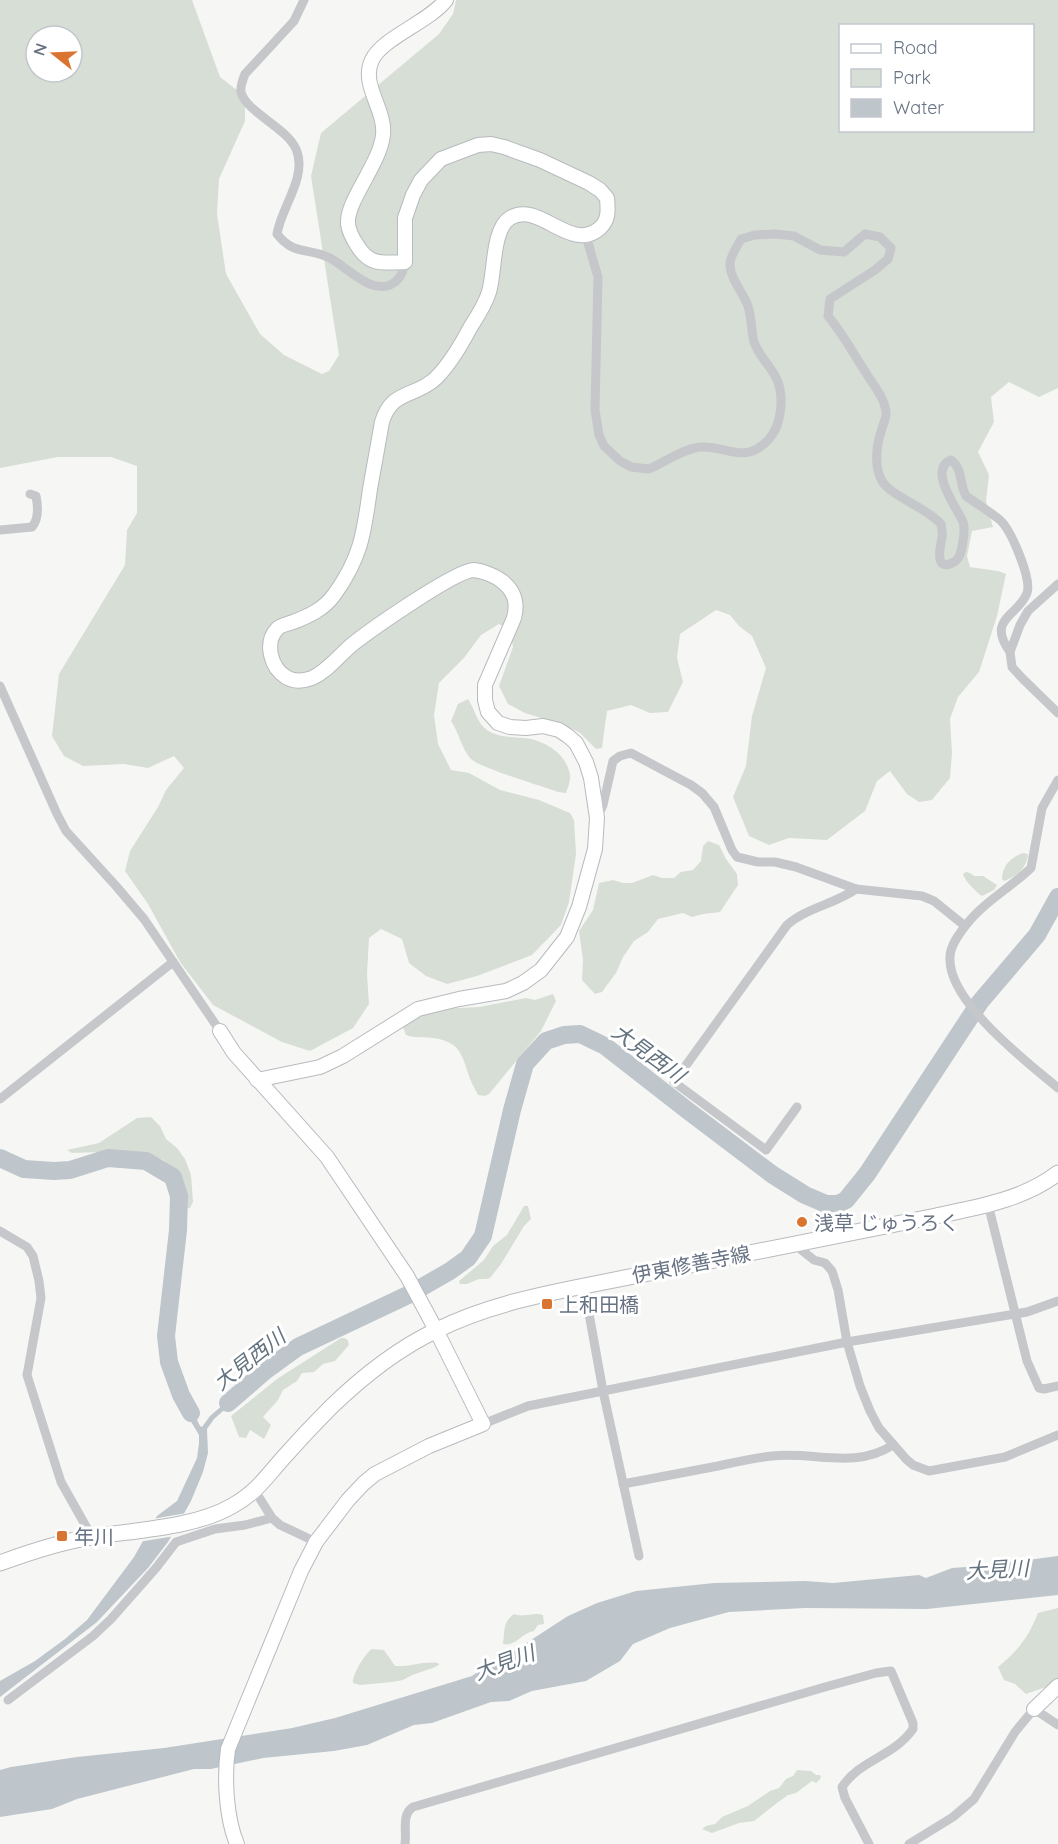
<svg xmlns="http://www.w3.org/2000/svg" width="1058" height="1844" viewBox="0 0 1058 1844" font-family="Quicksand,'Noto Sans JP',sans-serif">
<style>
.green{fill:#d7ded5;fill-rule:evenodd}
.water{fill:#bec6cb}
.pier{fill:#f6f7f4}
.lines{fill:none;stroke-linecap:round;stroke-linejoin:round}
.river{stroke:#bec6cb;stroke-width:18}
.secondary-casing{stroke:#b7babf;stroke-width:16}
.primary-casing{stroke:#b8babe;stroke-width:17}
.street{stroke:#c5c7cb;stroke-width:9}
.secondary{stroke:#fff;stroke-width:14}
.primary{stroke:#fff;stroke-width:15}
.poi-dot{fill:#da7431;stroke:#fff;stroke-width:2}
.labels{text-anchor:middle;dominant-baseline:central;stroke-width:6;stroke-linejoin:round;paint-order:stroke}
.poi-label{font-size:20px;fill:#677283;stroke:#fff;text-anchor:start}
.street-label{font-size:20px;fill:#677283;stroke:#fff}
.water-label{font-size:21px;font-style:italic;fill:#63737f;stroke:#fff}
</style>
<rect width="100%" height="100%" fill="#f6f7f4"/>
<g class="green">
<path d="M0,0H192L220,77L238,91L245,104V121L219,179L217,214L226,274L260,334L284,355L322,374L329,371L339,355L311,176L321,133L439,34L453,14L456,0H1058V388L1039,397L1009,382L991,397L994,422L978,452L989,475L986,501L993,527L972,531L967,556L970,567L998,571L1006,574L997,616L979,672L958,697L950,719L952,753L950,778L932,800L919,802L907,794L890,771L877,781L865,811L827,840L789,838L769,845L749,836L733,797L746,766L752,716L766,668L752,636L739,626L730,615L716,610L680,634L677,658L683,682L668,712L650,713L631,705L607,711L602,748L596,749L580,733L567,726L525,713L508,704L499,686L513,647L510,630L499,624L481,635L464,658L439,683L434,715L438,744L451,770L469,773L500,790L539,800L570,813L574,820L576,854L569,902L561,925L532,955L477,976L447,984L426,976L409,963L402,939L381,929L369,938L367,974L369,1004L353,1028L310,1051L282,1042L213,1005L180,962L148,904L125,871L130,851L158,807L166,790L184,768L174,756L148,768L124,764L83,766L64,756L52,736L59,674L125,565L127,530L137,513V466L111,457H58L0,468ZM840,26H1032V130H840ZM36,36H72V72H36Z"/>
<path d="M468,699C475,709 476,722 487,730C500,739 517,736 531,739C549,743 567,756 570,775C571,780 568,787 566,793L558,792C542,786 479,768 470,758C461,747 459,733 451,721L458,704Z"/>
<path d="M708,841L719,845L726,859L737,874L738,885L720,912L703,914L692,917L683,913L658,919L648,932L634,941L623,957L616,973L607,985L602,992L595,994L582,980L583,960L579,931L593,910L599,883L613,880L623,883H632L653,875L662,878H674L681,872L693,870L701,861L703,846Z"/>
<path d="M1023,853L1028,854C1027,868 1016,877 1004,881L1002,879C1002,866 1011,857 1023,853Z"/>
<path d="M966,872L970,873L974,876H983L997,885L994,890L982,896C977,893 964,880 963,874Z"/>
<path d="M553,994L556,1001L541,1031L489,1094L485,1096L478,1095C475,1088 470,1081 468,1073C462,1055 460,1044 439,1039C428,1036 417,1039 406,1035L403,1027L414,1017L440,1009L479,1007L526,998L535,1000Z"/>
<path d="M151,1117L160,1126L166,1139L177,1148L185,1159L191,1175L193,1202L190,1208L185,1209V1197L177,1174L163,1160L149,1155L101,1152L72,1153L67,1150L99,1143L137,1118Z"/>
<path d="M524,1206H528L531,1219L524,1226L501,1264L490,1278L486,1279H479L467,1284H460L459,1281L484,1260L493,1246L507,1235Z"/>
<path d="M341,1338C347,1338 348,1339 349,1345L335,1361L323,1364L314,1372L302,1373L297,1381L283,1390L278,1400L263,1417L271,1425L264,1439L250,1430L246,1438L239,1437L231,1416L277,1379Z"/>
<path d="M1058,1608V1679L1046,1687L1026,1694L1015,1684L1004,1680L998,1667C1018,1651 1029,1636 1038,1613Z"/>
<path d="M514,1614C524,1618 533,1612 543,1615L544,1624L538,1625L534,1631C521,1633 516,1647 503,1644C505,1631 502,1623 514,1614Z"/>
<path d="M372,1649L384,1650L395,1666C410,1667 424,1661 438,1663L439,1665L433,1668L412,1675L403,1680L392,1682L360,1685L353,1683C352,1675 365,1653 372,1649Z"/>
<path d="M797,1770L811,1771L816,1775H820L821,1778L816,1783L812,1781L796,1793L788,1795L777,1803L754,1821L739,1823L712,1833L702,1829L706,1826L715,1824L722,1817L748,1806L770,1791L779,1788L786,1779L793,1776Z"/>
</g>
<g class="water">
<path d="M244,1387L247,1390L214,1419L207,1429L208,1453L203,1472L191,1501L168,1542L148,1568L97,1622L0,1697V1681L35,1661L65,1639L87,1620L134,1557L157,1516L177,1501L197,1458L199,1443V1435L184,1410L178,1394L183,1392L200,1426L202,1427L210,1416Z"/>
<path d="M1058,1556V1595L927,1609L805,1608L729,1612L670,1628L633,1644L620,1661L586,1681L532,1691L509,1701L491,1702L432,1723L414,1725L367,1745L334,1751L263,1758L211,1769H194L77,1799L52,1809L0,1817V1770L11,1767L77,1757L164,1748L292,1728L335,1718L472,1676L497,1658L514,1651L568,1616L597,1603L636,1591L714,1583L805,1581L833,1583L919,1575L926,1578L952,1568L980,1566Z"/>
</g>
<path class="pier" d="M187,1513L175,1536L138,1542L152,1519Z"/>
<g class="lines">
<g class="river">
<path d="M0,1158L24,1169L54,1171L70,1170L108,1158L146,1161L173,1177L179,1196L178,1230L166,1336L169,1362L181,1395L191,1413"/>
<path d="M228,1403L265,1371L298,1347L410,1294L450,1271L468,1258L483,1236L512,1110L525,1064L546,1041L564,1035L580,1034L605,1046L687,1110L773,1175L805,1195L826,1204H838L846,1200L867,1174L980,1002L1037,935L1058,897"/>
</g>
<g class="secondary-casing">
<g id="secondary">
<path d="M220,1031L234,1053L327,1157L407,1276L436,1330L483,1424L429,1446L375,1474L364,1483L348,1500L316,1542L301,1571L228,1749C224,1777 226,1818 237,1844"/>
<path d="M257,1080L320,1067L343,1056L418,1009L459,999L506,991L523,983L541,970L567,937L579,907L595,849L597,818L591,778L586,762L576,743L568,736L559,730L543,726L526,728L510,727L498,723L488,712L485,700V685L514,618C518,603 515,592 503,582C496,576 483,571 474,570C456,570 372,629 354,643C340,654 329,670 312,678C304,681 294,682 286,677C271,668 264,643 277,629C280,625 288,624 293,622C309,616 324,609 334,595C361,558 364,533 370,489C374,467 378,444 382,422C392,389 415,398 436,378C450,364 461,345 470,328C477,317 485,305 489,292C495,273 492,229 510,218C539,200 571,254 600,228C609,220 608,210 607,198L600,190L589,183L540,160L504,147L491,144L478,145L441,159L421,180L413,195L405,218V262C383,263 369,266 357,245C353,239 349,232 348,224C346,201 380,164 383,135C386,110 360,84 372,60C382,38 429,22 446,0"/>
<path d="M1034,1709L1058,1686"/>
</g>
</g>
<g class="primary-casing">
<path id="primary" d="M0,1563C30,1552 60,1542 91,1537C135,1530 194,1528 232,1506C257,1492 266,1477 284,1457C299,1440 315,1423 331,1407C361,1378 399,1348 437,1330C483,1307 534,1296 584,1286L936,1216C978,1207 1023,1200 1058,1173"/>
</g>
<g class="street">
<path d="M304,0L294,21L245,74C243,79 240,87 241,92C246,112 286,127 296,149C308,177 281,207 277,234C294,256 308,247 330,258C348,268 374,298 395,282C402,276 403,271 405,262"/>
<path d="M586,236L598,277L595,410L599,435L604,446L620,461L631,467L649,469C665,462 683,449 700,447C727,445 745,466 769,439C781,426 784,399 778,382C773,368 759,357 754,342C751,331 752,318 748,306C743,292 730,279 730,264C730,256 737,247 741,239L755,235L775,234L794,236L820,250L844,252L865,234L880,237L891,248L888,259L875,270L830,299L828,316C843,334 853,353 866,373C873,385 886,399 886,414C886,419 882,427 881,432C876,447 874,467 882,481C891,496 927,508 941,524C942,529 943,534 942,538C940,547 934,573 954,562C961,558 962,548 963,541C964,535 965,528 963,522C958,509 927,470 951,460C963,468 959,484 966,496C977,504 989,511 1000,520C1011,530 1032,579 1027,593C1018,617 986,618 1010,652"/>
<path d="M0,530L32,527C39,519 38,506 36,496L30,494"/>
<path d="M1058,584L1028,611L1020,625L1010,652L1012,667L1023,679L1058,713"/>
<path d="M0,686L57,814L66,831L116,886L144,919L220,1031"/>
<path d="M1058,780L1042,808L1031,868C1010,888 984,902 966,925C959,934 950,946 950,957C947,1001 1027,1062 1058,1088"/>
<path d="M597,818L603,805L613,761L620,756L631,753L691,785L702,793L714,807L732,850L737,857L758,862H775L796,867L856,889L922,896L934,901L965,926"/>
<path d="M0,1099L173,962"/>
<path d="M797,1107L766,1150L674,1082L787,925C806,908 835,904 856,889"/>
<path d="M988,1204L1027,1361L1039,1388L1044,1389L1058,1386"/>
<path d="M0,1231L27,1247L33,1256L39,1281L41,1298L27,1375L61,1482L92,1537"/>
<path d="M794,1244L814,1260L825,1263L832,1271L838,1290L847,1342L860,1386L870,1411L879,1428L906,1459L913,1465L929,1471L1005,1457L1058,1435"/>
<path d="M483,1424L528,1406L603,1391L584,1286"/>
<path d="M623,1484C655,1478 686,1472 718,1466C736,1462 754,1458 772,1456C814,1451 854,1470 893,1445"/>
<path d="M255,1491L272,1518L280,1525L316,1542"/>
<path d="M639,1556L603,1391L847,1342L1027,1312L1058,1301"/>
<path d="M8,1700L93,1636L111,1619L156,1568L176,1542L215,1529L245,1525L272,1518"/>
<path d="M405,1844C407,1831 401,1815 413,1807L825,1687L876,1673L891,1671L913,1723V1729C893,1757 861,1759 842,1787L845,1798L869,1844"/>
<path d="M909,1844L953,1817L974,1799L1015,1732L1034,1709L1058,1725"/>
</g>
<use href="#secondary" class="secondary"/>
<use href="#primary" class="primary"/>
</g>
<g class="poi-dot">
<circle cx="802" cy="1222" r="6"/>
<rect x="541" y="1298" width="12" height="12" rx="3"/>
<rect x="56" y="1530" width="12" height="12" rx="3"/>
</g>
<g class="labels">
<g class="poi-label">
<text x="814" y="1222">浅草 じゅうろく</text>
<text x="559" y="1304">上和田橋</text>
<text x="74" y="1536">年川</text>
</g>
<g class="street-label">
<text transform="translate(691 1264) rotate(-11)">伊東修善寺線</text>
</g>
<g class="water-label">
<text transform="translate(649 1053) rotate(36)">大見西川</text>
<text transform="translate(249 1359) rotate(-38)">大見西川</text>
<text transform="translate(997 1569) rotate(-3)">大見川</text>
<text transform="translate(504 1662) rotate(-20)">大見川</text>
</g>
</g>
<rect x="839" y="24" width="195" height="108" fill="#ffffff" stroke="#c2c7cd" stroke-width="1.5"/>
<rect x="851" y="44" width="30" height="9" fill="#ffffff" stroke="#c2c7cd" stroke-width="1.5"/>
<text x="893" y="54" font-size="18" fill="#677283">Road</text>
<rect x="851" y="69" width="30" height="18" fill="#d7ded5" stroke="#c2c7cd" stroke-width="1.5"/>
<text x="893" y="84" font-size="18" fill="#677283">Park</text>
<rect x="851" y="99" width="30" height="18" fill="#bec6cb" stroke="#c2c7cd" stroke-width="1.5"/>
<text x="893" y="114" font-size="18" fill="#677283">Water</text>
<g transform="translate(54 54) rotate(288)"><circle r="28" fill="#ffffff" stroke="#c2c7cd" stroke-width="1.5"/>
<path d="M0-4.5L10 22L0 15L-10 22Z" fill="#da7431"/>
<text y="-9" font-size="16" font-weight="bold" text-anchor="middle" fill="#677283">N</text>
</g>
</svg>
